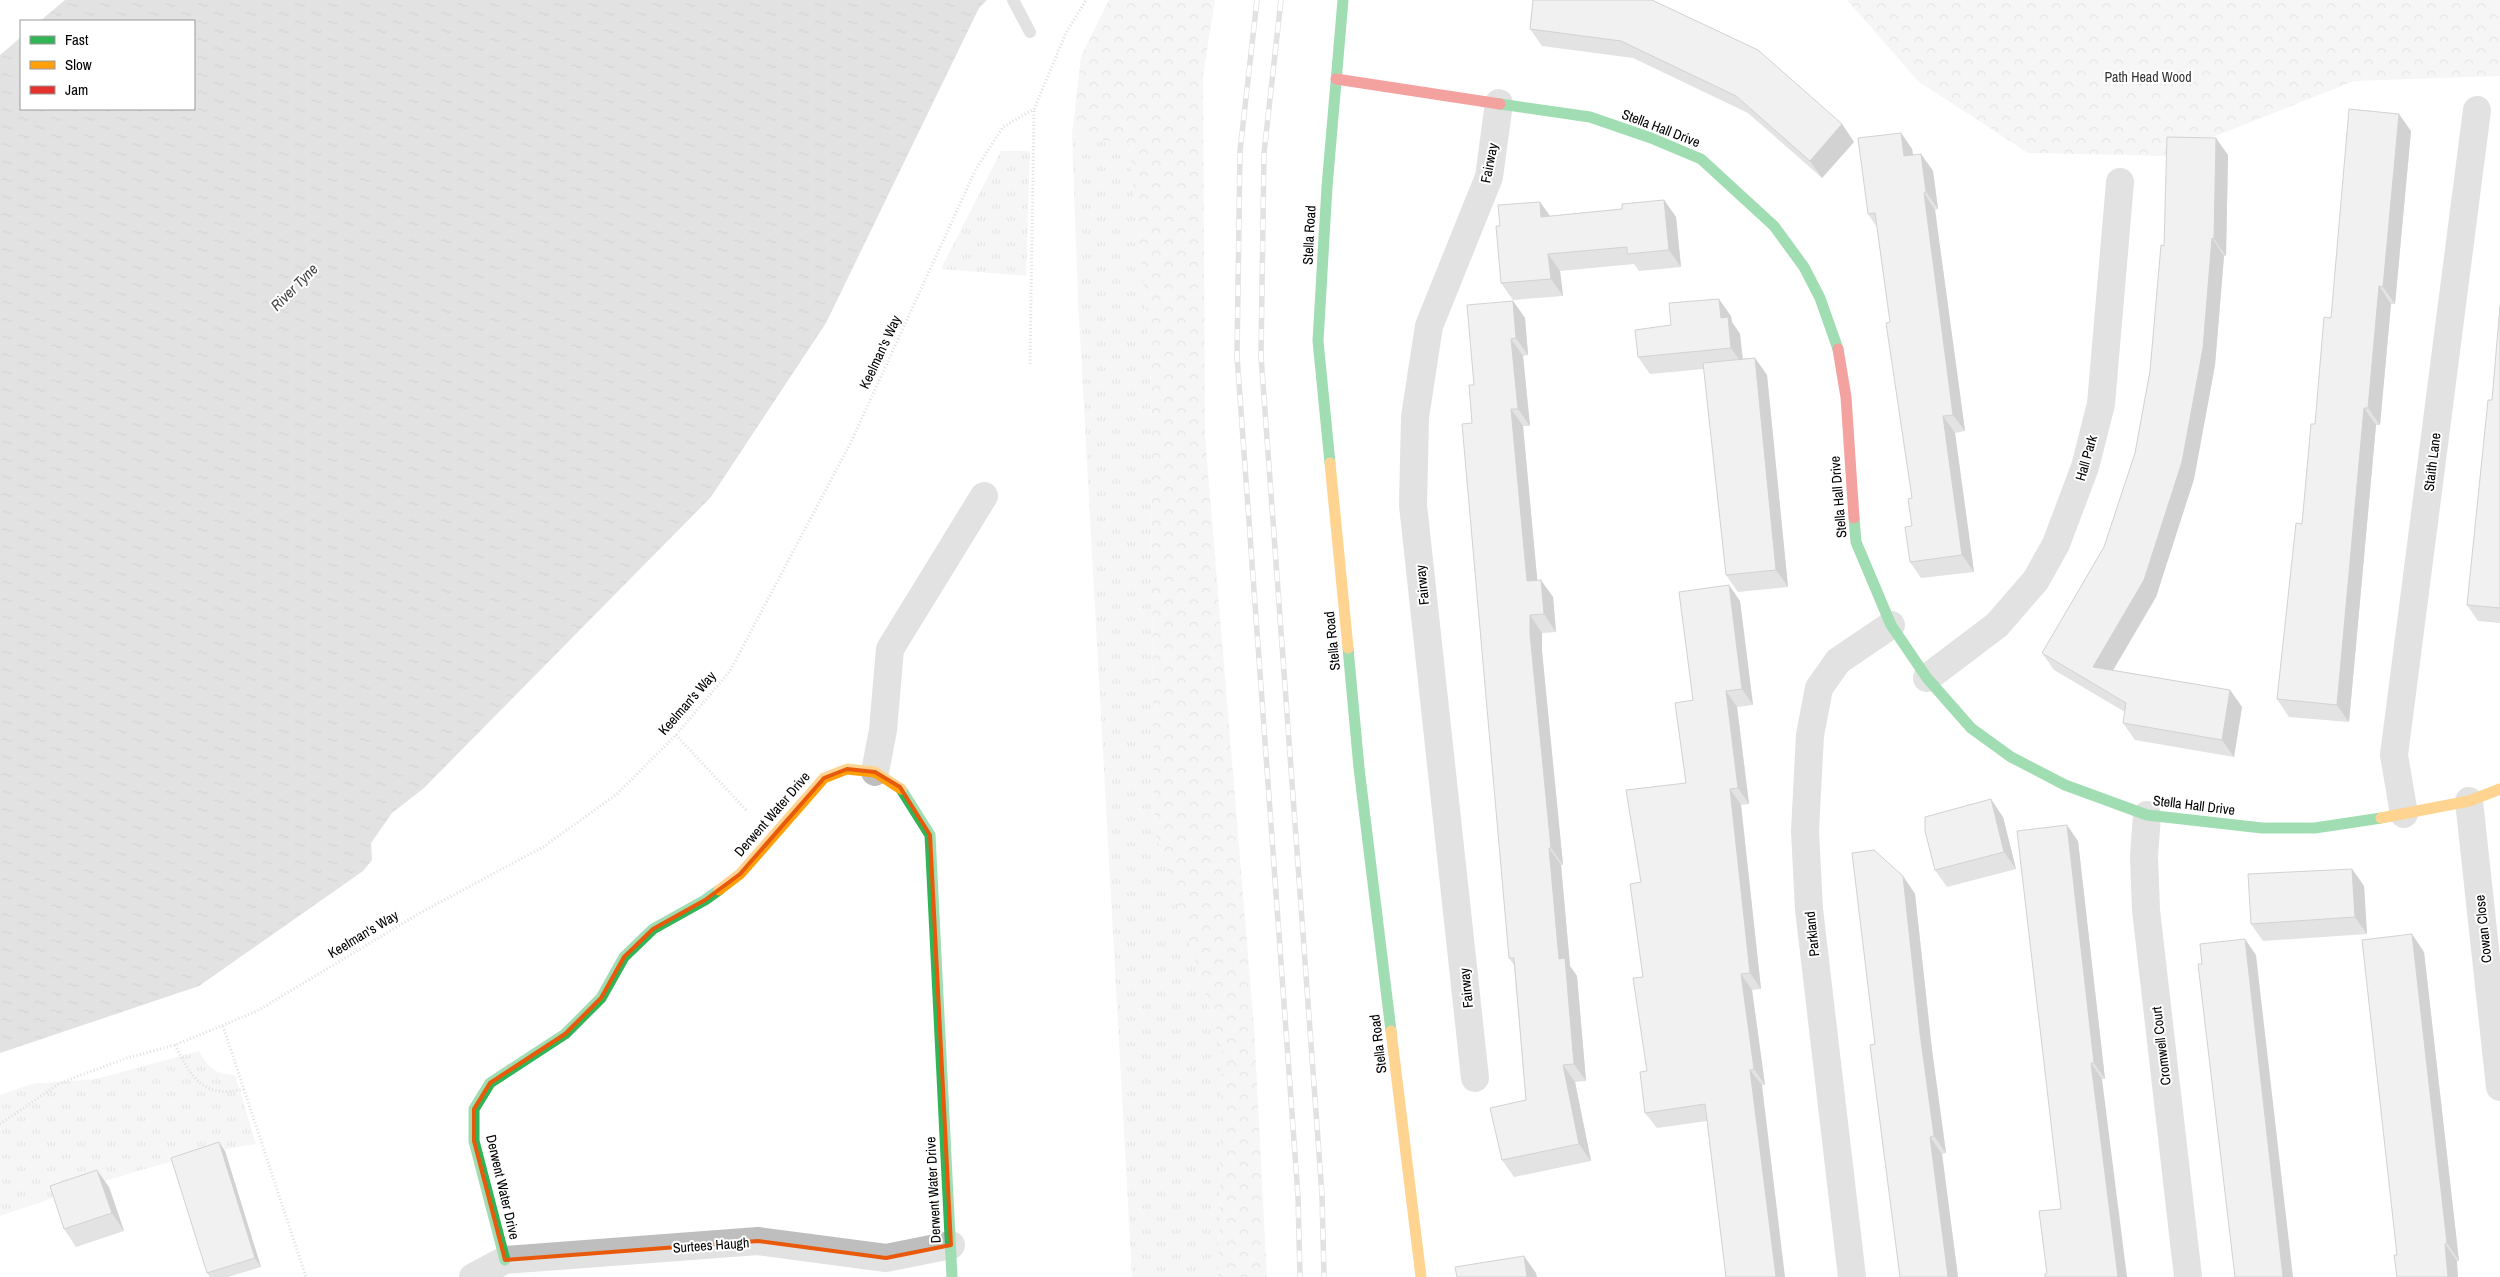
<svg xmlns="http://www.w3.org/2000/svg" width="2500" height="1277" viewBox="0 0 2500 1277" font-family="'Archivo Narrow',sans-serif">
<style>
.grass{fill:url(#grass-tufts)}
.forest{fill:url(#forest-crowns)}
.water{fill:url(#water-ripples)}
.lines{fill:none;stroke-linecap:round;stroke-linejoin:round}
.stream{stroke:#bebebe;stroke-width:12}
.path{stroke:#b9b9b9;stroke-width:3;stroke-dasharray:1 2.5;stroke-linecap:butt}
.street{stroke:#bebebe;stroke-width:28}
.fast{stroke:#30b455;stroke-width:11}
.slow{stroke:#ff9f0a;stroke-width:11}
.jam{stroke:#e5322d;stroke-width:11}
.rail-casing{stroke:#bebebe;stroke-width:5.5}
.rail{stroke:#fff;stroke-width:4;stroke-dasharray:11;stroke-linecap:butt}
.wall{fill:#c0c0c0}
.shaded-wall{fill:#9c9c9c}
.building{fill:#dfdfdf;stroke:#9c9c9c}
.marked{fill:none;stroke:#e8590c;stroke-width:4;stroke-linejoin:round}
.labels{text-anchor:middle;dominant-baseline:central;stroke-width:4;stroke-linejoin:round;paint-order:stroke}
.park-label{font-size:14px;fill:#323232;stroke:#fff}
.street-label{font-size:14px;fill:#000;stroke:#fff}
.water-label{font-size:15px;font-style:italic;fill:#434343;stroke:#fff}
</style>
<defs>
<pattern id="grass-tufts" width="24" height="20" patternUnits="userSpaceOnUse" patternTransform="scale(1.25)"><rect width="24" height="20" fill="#ebebeb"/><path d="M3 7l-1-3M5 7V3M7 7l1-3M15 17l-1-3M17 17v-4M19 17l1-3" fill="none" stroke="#c8c8c8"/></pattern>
<pattern id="forest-crowns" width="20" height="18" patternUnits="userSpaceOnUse" patternTransform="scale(1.25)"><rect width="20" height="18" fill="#ebebeb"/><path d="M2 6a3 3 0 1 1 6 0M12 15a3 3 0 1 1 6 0" fill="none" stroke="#c8c8c8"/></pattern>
<pattern id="water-ripples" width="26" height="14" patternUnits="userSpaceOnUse" patternTransform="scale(1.25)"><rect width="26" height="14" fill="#bebebe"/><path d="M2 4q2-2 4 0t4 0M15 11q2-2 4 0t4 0" fill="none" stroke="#a2a2a2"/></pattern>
</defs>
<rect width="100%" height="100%" fill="#fff"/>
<g class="grass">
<path d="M1072,136L1129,145L1150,348L1154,829L1222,1048L1218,1277H1132L1078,300Z"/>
<path d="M1001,151H1030L1026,276L941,269Z"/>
<path d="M199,1051C209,1069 214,1073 235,1075L256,1144C166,1158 86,1187 0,1216V1095L32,1084L96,1079Z"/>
</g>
<g class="forest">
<path d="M1109,0H1215L1203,75L1205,436L1254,1027L1267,1277H1218L1222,1048L1154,829L1150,348L1129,145L1072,136L1081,56Z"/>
<path d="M1847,0H2500V76L2354,81L2165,156L2028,153L1918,81Z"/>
</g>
<path class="water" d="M65,0H987L979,8L826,323L711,497L424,788L392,813L371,843L372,860L363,871L199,986L0,1053V55L21,37V109H194V21H40Z"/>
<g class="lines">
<path class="stream" d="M1013,0L1030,32"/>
<g class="path">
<path d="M1030,364L1034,109"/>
<path d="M676,735L747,811"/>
<path d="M223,1026L306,1277"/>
<path d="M175,1045C191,1078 204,1099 244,1089"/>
<path d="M0,1124L60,1083L127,1058L175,1045L257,1011L420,913L543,847L617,794L676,735L730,671L851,442L976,169L1003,127L1034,109L1066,33L1086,0"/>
</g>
<g class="street">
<path d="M1927,678L1997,625L2036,580L2056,544L2085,467L2101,404L2120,182"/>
<path d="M875,772L883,730L890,649L984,496"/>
<path d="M2469,801L2500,1087"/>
<path d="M2404,814L2394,755L2477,110"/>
<path d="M2147,815L2144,856L2146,910L2188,1277"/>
<path d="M1475,1078L1413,505L1415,417L1429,326L1489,177L1499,103"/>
<path d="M473,1277L505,1260L758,1241L886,1258L951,1245"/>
<path d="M1852,1277L1809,909L1805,831L1810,735L1819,688L1838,661L1891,625"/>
</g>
<g class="fast">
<path d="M1500,104L1590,117L1651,138L1701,159L1774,226L1804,267L1820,298L1838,349"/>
<path d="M1330,463L1318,341L1327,187L1343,0"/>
<path d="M1854,518L1856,542L1891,625L1927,678L1971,728L2011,757L2065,785L2147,815L2262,828H2315L2381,818"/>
<path d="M1348,648L1359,768L1391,1031"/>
<path d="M901,789L930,835L952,1277"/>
<path d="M505,1260L474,1141V1109L490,1083L565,1034L601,998L624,957L653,929L705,900L719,890"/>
</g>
<g class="slow">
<path d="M1330,463L1348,648"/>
<path d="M2381,818L2469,801L2500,789"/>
<path d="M719,890L740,874L824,778L847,769L875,772L901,789"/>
<path d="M1391,1031L1421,1277"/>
</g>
<g class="jam">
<path d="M1336,79L1500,104"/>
<path d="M1838,349L1846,397L1854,518"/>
</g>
<g class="rail-casing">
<g id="rail">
<path d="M1257,0L1240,151L1237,356L1298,1196L1300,1277"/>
<path d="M1281,0L1264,153L1261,356L1322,1195L1324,1277"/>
</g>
</g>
<use href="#rail" class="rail"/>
</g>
<g class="wall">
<path d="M1533,0L1842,124L1854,142L1822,178L1748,113L1633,58L1542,46L1530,29Z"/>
<path d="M2411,131L2395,304H2391L2380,425H2376L2349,722L2289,717L2277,699L2302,524L2315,424L2331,318Z"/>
<path d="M1901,133L1912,149L1913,155L1921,154L1933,171L1938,209L1935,210L1965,431L1955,433L1974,572L1921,578L1910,562L1912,526V498L1890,322L1877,227L1868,214Z"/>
<path d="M2228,155L2226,256H2224L2215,365L2194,479L2156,597L2113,670L2230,690L2242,707L2234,757L2135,740L2123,723L2125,712L2054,670L2042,653L2104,547L2135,453L2150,371L2164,246Z"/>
<path d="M1664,200L1676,217L1681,267L1639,271L1634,264L1560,271L1563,296L1513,300L1501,283L1500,226L1540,202L1550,216L1622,209Z"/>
<path d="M1513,301L1525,318L1528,355L1523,356L1530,426H1523L1537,580L1553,597L1556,632L1542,633V651L1563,865H1561L1570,966L1577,976L1586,1081L1575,1082L1591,1161L1514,1177L1502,1160L1526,1100L1514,965L1509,958L1472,423L1474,385Z"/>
<path d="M2500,306V623L2478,621L2467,605L2492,400Z"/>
<path d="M1731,316L1732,322L1740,334L1743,359L1755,358L1767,375L1788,587L1738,592L1726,575L1704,369L1650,374L1638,357L1671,325Z"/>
<path d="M1740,601L1753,705L1737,707L1749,804L1741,805L1761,989L1752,990L1765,1085H1762L1707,1121L1657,1128L1645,1113L1647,1071L1643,977L1641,882L1686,783L1693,700Z"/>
<path d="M2003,817L2016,869L1947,887L1935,870Z"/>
<path d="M2078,841L2105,1079H2102L2047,1273L2061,1209Z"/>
<path d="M2352,869L2364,886L2367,934L2263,941L2251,924Z"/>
<path d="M1903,876L1915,894L1932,1050L1946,1153L1942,1154L1958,1277L1875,1044Z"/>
<path d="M2424,952L2459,1261H2457L2397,1255Z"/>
<path d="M225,1151L261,1267L228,1277H210L207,1273Z"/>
<path d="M109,1187L124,1231L76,1247L64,1229Z"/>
</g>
<g class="shaded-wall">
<path d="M2399,114L2411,131L2395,304L2383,287Z"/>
<path d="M1842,124L1854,142L1822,178L1810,161Z"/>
<path d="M1901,133L1912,149L1916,173L1904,156Z"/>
<path d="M2216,138L2228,155L2226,256L2214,239Z"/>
<path d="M1921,154L1933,171L1938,209L1926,192Z"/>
<path d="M1924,193L1935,210L1965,431L1953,415Z"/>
<path d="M1664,200L1676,217L1681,267L1669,250Z"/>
<path d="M1540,202L1552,219L1541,217Z"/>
<path d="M2212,238L2224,256L2215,365L2194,479L2156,597L2105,684L2093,667Z"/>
<path d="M1548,254L1560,271L1563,296L1551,279Z"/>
<path d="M2379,286L2391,304L2380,425L2368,408Z"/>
<path d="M1719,299L1731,316L1732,322L1740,334L1743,365L1731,348L1721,318Z"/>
<path d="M1513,301L1525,318L1528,355L1516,338Z"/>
<path d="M1511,339L1523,356L1530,426L1518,409Z"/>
<path d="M1755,358L1767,375L1788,587L1776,570Z"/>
<path d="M2364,408L2376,425L2349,722L2337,705Z"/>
<path d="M1511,409L1523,426L1539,598L1527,581Z"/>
<path d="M1943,416L1955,433L1974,572L1962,555Z"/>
<path d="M1541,580L1553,597L1556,632L1544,614Z"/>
<path d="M1729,585L1740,601L1753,705L1742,689Z"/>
<path d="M1530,615L1542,633V651L1563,865L1551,848L1530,634Z"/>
<path d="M2230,690L2242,707L2234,757L2222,740Z"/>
<path d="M1726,691L1737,707L1749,804L1738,788Z"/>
<path d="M1730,789L1741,805L1761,989L1750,973Z"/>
<path d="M1991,799L2003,817L2016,869L2004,852Z"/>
<path d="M2067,825L2078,841L2105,1079L2094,1063Z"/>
<path d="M1549,848L1561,865L1570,966L1577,976L1586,1081L1574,1064L1559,959Z"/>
<path d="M2352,869L2364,886L2367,934L2355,917Z"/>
<path d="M1903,876L1915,894L1932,1050L1946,1153L1934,1136L1920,1033Z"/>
<path d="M2412,934L2424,952L2459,1261L2447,1243Z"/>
<path d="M2245,939L2256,955L2293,1277H2283Z"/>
<path d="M1741,974L1752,990L1765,1085L1754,1069Z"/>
<path d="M2091,1063L2102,1079L2127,1277H2118Z"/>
<path d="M1563,1065L1575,1082L1591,1161L1579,1144Z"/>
<path d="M1750,1070L1762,1085L1785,1277H1776Z"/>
<path d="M1930,1137L1942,1154L1958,1277H1948Z"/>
<path d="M219,1142L225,1151L261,1267L255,1258Z"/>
<path d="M97,1170L109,1187L124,1231L112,1213Z"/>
<path d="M2445,1244L2457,1261L2458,1277H2448Z"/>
<path d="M1524,1256L1536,1273L1537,1277H1527Z"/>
</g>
<g class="building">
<path d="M1533,0H1652L1758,50L1842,124L1810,161L1736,96L1621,41L1530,29Z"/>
<path d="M2349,109L2399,114L2383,287L2379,286L2368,408H2364L2337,705L2277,699L2296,523L2302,524L2311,424H2315L2324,317L2331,318Z"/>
<path d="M1901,133L1904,156L1921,154L1926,192L1924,193L1953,415L1943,416L1962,555L1910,562L1905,527L1912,526L1908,499L1912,498L1886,323L1890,322L1875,213L1868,214L1858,138Z"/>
<path d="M2167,137L2216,138L2214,239L2212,238L2203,348L2182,462L2144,580L2093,667L2230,690L2222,740L2123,723L2126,703L2042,653L2104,547L2135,453L2150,371L2161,245L2164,246Z"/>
<path d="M1664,200L1669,250L1627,254V247L1548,254L1551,279L1501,283L1496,226H1500L1498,205L1540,202L1541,217L1622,209V204Z"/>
<path d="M1719,299L1721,318L1728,317L1731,348L1638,357L1635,330L1671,325L1669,303Z"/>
<path d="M1513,301L1516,338L1511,339L1518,409H1511L1527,581L1541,580L1544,614L1530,615V634L1551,848H1549L1559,959L1565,958L1574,1064L1563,1065L1579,1144L1502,1160L1490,1108L1526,1100L1514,958H1509L1462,424L1472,423L1469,385H1474L1467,305Z"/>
<path d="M2500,306V608L2467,605L2488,400H2492Z"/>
<path d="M1755,358L1776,570L1726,575L1703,363Z"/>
<path d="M1729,585L1742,689L1726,691L1738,788L1730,789L1750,973L1741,974L1754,1069L1750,1070L1776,1277H1726L1705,1104L1645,1113L1640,1072L1647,1071L1633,978L1643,977L1630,884L1641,882L1626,790L1686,783L1675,703L1693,700L1679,592Z"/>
<path d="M1991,799L2004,852L1935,870L1925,831V817Z"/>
<path d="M2067,825L2094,1063H2091L2118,1277H2045V1274L2047,1273L2039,1211L2061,1209L2017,831Z"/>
<path d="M1874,850L1903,876L1920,1033L1934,1136L1930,1137L1948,1277H1900L1870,1045L1875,1044L1852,853Z"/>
<path d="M2352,869L2355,917L2251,924L2248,874Z"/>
<path d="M2412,934L2447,1243L2445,1244L2448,1277H2397L2394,1255H2397L2362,940Z"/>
<path d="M2245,939L2283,1277H2235L2198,964H2202L2200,944Z"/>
<path d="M219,1142L255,1258L207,1273L171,1158Z"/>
<path d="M97,1170L112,1213L64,1229L50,1186Z"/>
<path d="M1524,1256L1527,1277H1457L1455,1267Z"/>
</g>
<path d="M0 0H2500V1277H0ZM847,769L875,772L900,787L930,835L951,1245L886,1258L758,1241L505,1260L474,1141V1109L490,1083L565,1034L601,998L624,957L653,929L705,900L740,874L824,778Z" fill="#fff" fill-opacity=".55" fill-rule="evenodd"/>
<path class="marked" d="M847,769L875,772L900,787L930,835L951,1245L886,1258L758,1241L505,1260L474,1141V1109L490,1083L565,1034L601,998L624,957L653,929L705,900L740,874L824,778Z"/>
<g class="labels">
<g class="park-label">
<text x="2148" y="77">Path Head Wood</text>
</g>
<g class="street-label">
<text transform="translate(1661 128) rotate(21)">Stella Hall Drive</text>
<text transform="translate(1489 163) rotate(-79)">Fairway</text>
<text transform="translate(1309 235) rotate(-87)">Stella Road</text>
<text transform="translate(880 352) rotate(-65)">Keelman's Way</text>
<text transform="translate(2086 458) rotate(-74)">Hall Park</text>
<text transform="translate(2432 462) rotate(-83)">Staith Lane</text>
<text transform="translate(1838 497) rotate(-95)">Stella Hall Drive</text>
<text transform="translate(1422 585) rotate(-96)">Fairway</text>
<text transform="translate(1332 641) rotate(-96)">Stella Road</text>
<text transform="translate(687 703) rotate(-49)">Keelman's Way</text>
<text transform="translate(2194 805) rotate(7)">Stella Hall Drive</text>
<text transform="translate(772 814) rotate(-49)">Derwent Water Drive</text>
<text transform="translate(2483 929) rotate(-96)">Cowan Close</text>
<text transform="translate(363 934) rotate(-31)">Keelman's Way</text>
<text transform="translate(1812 934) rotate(-96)">Parkland</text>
<text transform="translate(1466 988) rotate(-96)">Fairway</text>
<text transform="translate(1378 1044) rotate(-97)">Stella Road</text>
<text transform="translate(2161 1046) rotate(-97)">Cromwell Court</text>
<text transform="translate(503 1187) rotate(77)">Derwent Water Drive</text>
<text transform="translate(933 1190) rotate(-93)">Derwent Water Drive</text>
<text transform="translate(711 1245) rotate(-4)">Surtees Haugh</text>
</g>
<g class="water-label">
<text transform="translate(294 287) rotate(-45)">River Tyne</text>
</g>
</g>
<rect x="20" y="20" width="175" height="90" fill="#ffffff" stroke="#999999"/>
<rect x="30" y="36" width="25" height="8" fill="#30b455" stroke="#999999"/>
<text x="65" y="45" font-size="15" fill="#000000">Fast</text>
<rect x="30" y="61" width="25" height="8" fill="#ff9f0a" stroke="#999999"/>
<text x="65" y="70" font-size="15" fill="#000000">Slow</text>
<rect x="30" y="86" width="25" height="8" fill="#e5322d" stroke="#999999"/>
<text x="65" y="95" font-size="15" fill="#000000">Jam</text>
</svg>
